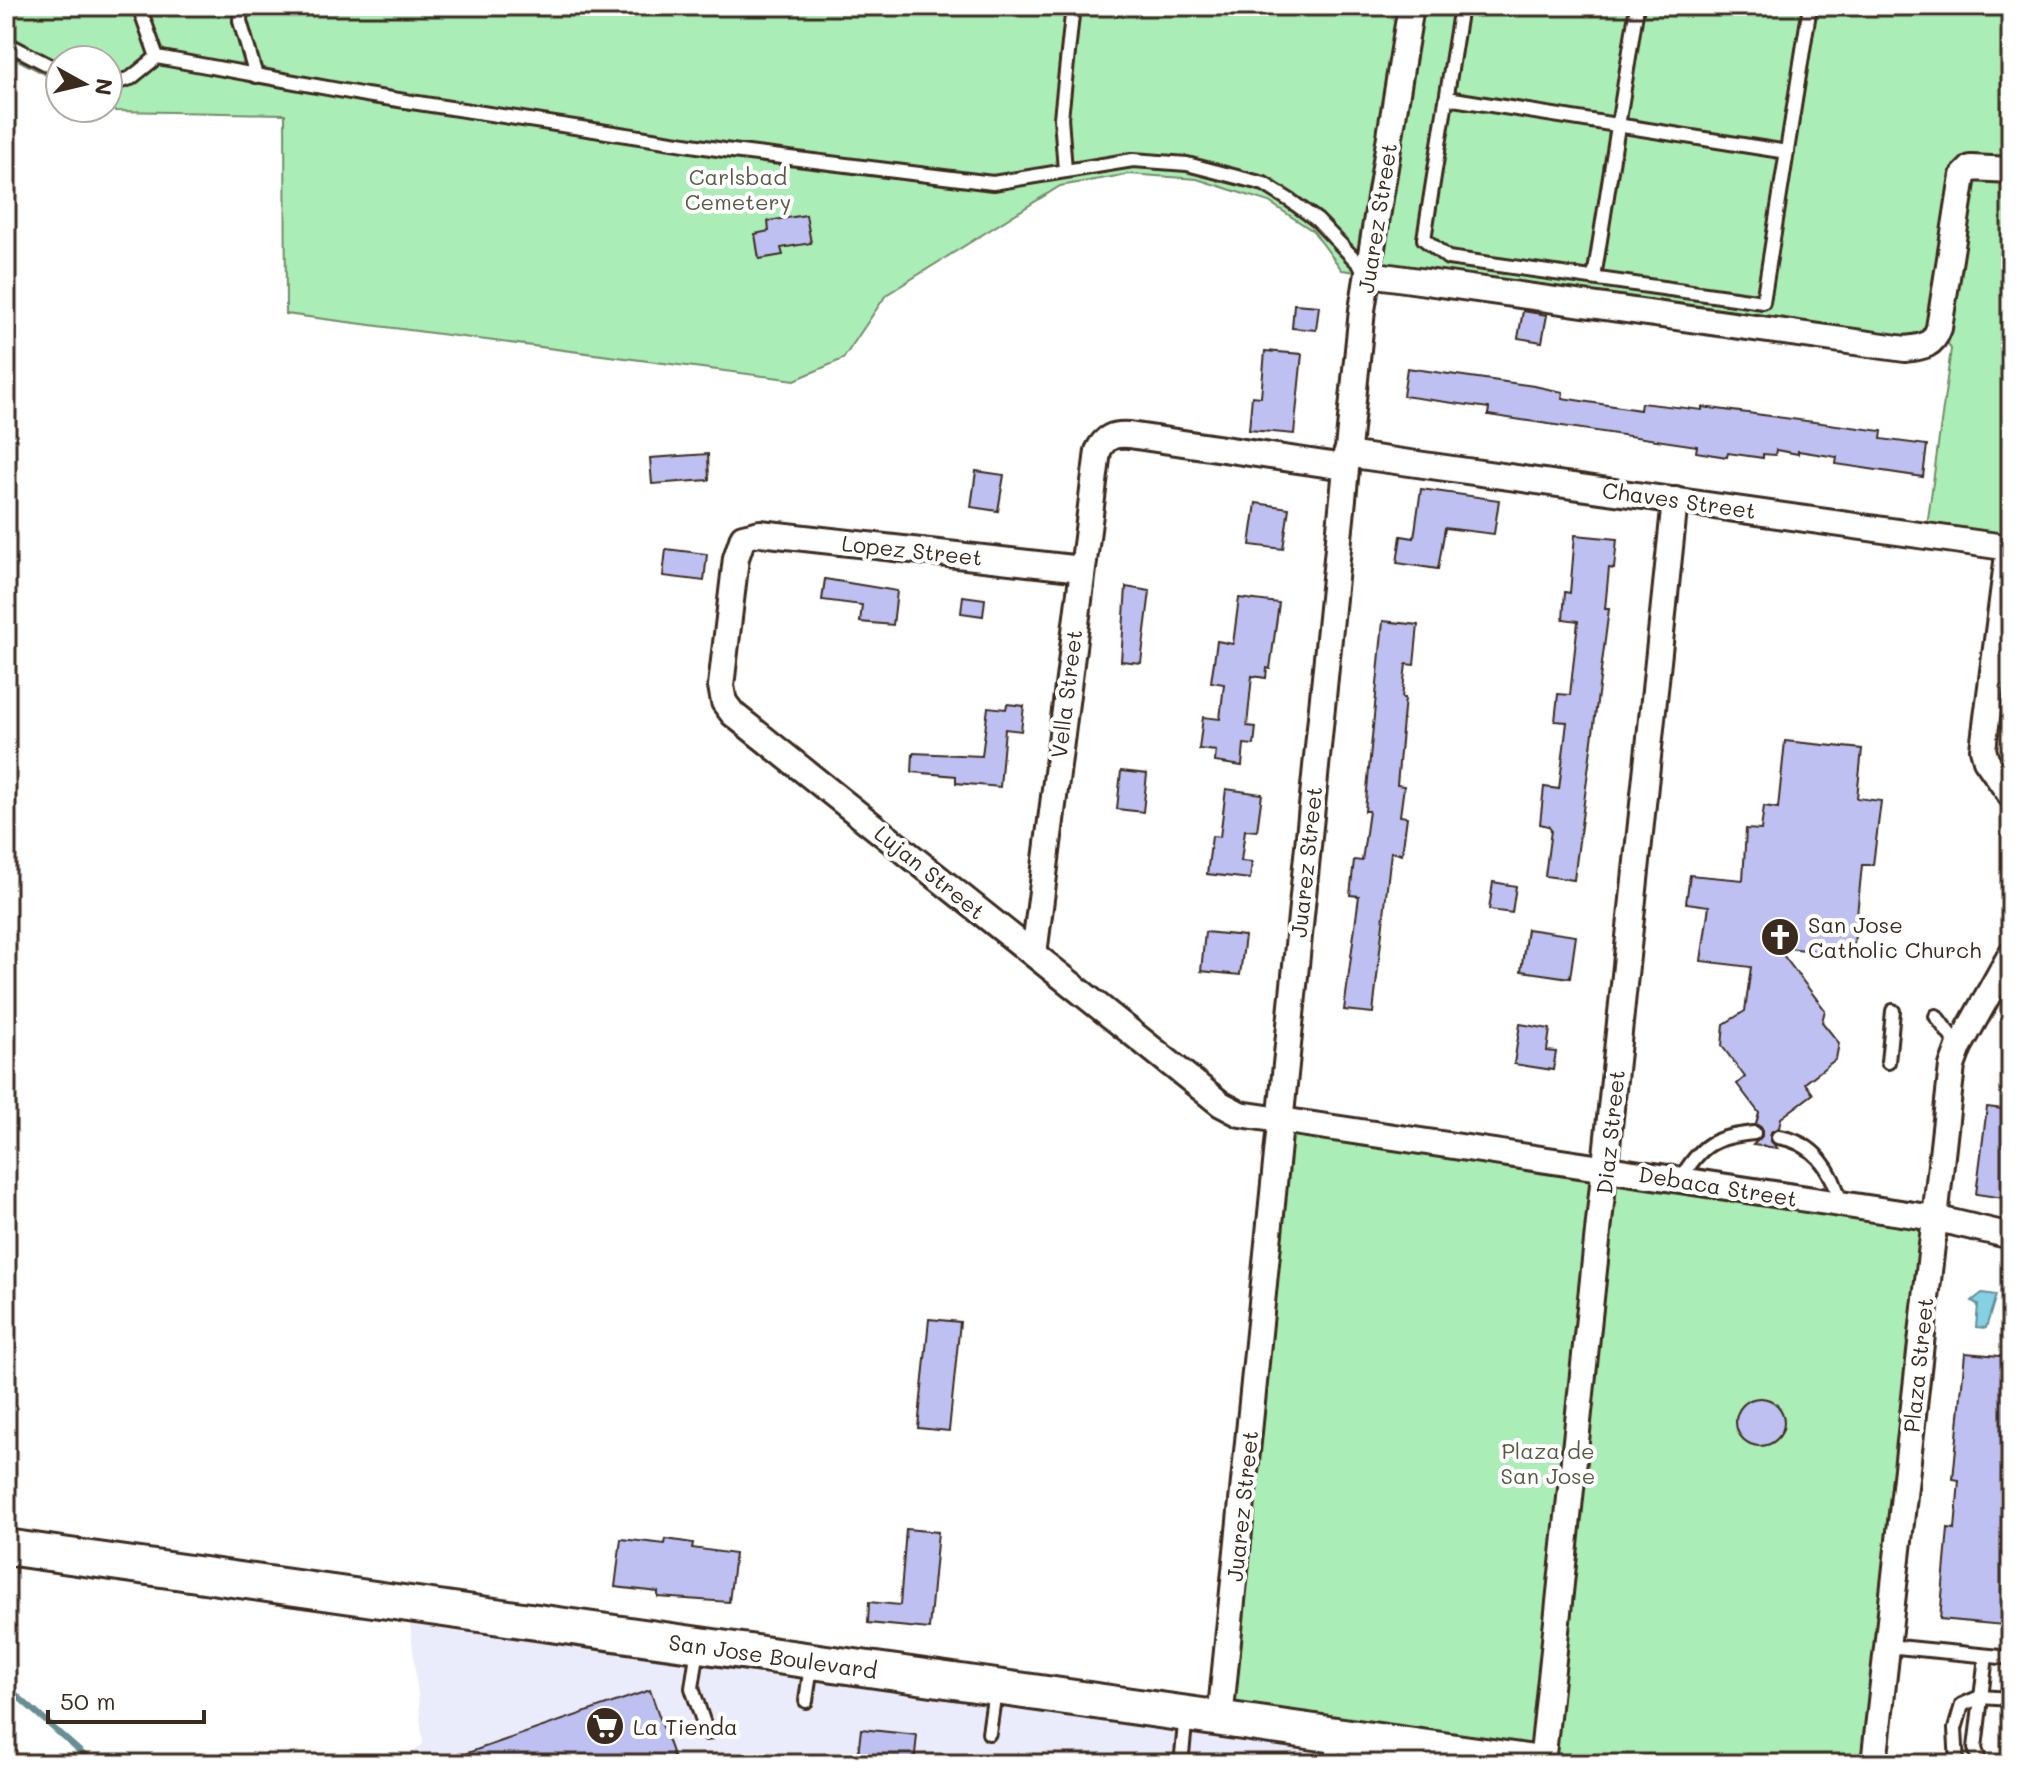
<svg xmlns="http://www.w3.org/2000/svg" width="2017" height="1770" viewBox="0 0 2017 1770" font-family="Mali,sans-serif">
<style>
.built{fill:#ebecfb}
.green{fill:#abedb6;stroke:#738c6a;stroke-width:2}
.water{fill:#84d1e4;stroke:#678e95;stroke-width:2}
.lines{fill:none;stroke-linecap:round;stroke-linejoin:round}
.stream{stroke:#678e95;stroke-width:6}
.building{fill:#bdc0f1;stroke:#3b2a1e;stroke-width:2}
.lane-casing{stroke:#3b2a1e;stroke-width:18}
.street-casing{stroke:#3b2a1e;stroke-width:30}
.secondary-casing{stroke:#3b2a1e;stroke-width:40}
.lane{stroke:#fff;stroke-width:12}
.street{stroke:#fff;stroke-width:24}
.secondary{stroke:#fff;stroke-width:34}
.labels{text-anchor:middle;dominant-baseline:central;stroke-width:8;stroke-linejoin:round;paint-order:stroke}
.park-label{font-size:22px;fill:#575b44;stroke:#fff}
.street-label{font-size:22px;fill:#3b2a1e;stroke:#fff}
.poi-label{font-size:22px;fill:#3b2a1e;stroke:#fff;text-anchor:start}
</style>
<rect width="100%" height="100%" fill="#fff"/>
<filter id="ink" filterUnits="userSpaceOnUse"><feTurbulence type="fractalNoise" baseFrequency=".0125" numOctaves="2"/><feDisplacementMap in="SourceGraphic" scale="16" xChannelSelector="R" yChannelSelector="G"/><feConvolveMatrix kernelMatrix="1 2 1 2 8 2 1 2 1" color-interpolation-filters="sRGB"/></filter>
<g filter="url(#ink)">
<path class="built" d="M408,1604L1507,1764H397L423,1744Z"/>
<g class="green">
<path d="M6,6H2011V548L1926,534L1951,349L1940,329L1935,339L1869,342L1342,270L1313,231L1269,202L1197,179L1129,174L1060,186L886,295L843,359L795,380L286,314L285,114L115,111L108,107V60H60V82L6,54Z"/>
<path d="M1281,1120L1934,1218L1874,1764H1541L1220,1720Z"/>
</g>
<path class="water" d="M1982,1293L1996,1295L1986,1328L1976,1327L1978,1305L1972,1301Z"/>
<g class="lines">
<path class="stream" d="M6,1686L94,1764"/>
</g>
<g class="building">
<path d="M806,215L811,243L781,248L783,255L759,259L755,234L769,231L768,221Z"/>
<path d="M1294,304L1319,306L1316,330L1292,328Z"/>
<path d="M1523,311L1547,315L1542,342L1518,338Z"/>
<path d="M1265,351L1302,354L1294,434L1249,430L1252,396L1261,397Z"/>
<path d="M1407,368L1534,386L1563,392L1562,398L1640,410L1641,403L1702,410V407L1882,431L1881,439L1927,445L1923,477L1836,464L1837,457L1798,451V454L1776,450L1775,455L1763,454V458L1728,453L1727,457L1696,452L1697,446L1488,415L1489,408L1403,396Z"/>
<path d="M708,454L709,480L652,484L650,458Z"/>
<path d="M976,471L1004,475L998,511L971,507Z"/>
<path d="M1421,489L1499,500L1494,534L1445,528L1438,569L1397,563L1401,536L1414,538Z"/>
<path d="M1256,503L1289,508L1283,549L1250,545Z"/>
<path d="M1575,535L1617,539L1614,569L1609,568L1605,609H1609L1574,880L1545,876L1551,830L1548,826L1540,824L1544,787L1559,789L1567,722L1555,721L1558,694L1570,695L1578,621L1563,619L1565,592L1570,593Z"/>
<path d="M666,549L707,554L704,581L663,576Z"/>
<path d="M825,579L897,591L893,625L860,622L862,605L822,600Z"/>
<path d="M1126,587L1150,591L1141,663L1121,661Z"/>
<path d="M963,596L985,599L983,616L961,613Z"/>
<path d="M1239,598L1279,603L1270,669L1267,668L1266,678L1252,676L1247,726L1256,727L1254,745L1244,744L1242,766L1215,762L1216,751L1199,749L1203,717L1220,719L1224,684L1211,682L1217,641L1233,644Z"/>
<path d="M1383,621L1418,625L1414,665L1406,664L1402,698H1405L1397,785L1404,786L1400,816L1407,817L1402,854L1391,852L1373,1013L1344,1010L1359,896L1350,895L1354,860L1362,861L1369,811H1365Z"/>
<path d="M1007,704L1024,706L1021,731L1005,729L1000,787L956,783V776L912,772L913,753L982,756L988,707L1006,709Z"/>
<path d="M1785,741L1862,749L1857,798L1881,801L1873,865H1862L1853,955L1777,947L1825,1010L1822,1022L1839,1043L1836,1059L1805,1083L1813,1094L1781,1118L1779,1128L1771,1132L1770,1140L1777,1148L1753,1145L1762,1136V1128L1756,1124L1759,1113L1737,1084L1745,1077L1722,1046L1724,1024L1745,1011L1751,967L1701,961L1709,906L1686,903L1690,875L1743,880L1746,829L1761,830L1764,806L1778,808Z"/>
<path d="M1121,771L1147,774L1143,812L1117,809Z"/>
<path d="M1226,789L1262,794L1257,831L1245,830L1241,861L1252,862L1250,879L1207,874L1212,836L1220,837Z"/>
<path d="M1493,882L1516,886L1512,913L1489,910Z"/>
<path d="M1527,929L1576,936L1570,978L1521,971Z"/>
<path d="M1205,932L1245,936L1240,975L1201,971Z"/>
<path d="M1520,1024L1550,1029L1547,1051L1556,1052L1553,1070L1514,1064Z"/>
<path d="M1987,1107L2011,1110V1199L1976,1194Z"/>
<path d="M929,1319L960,1322L949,1431L918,1428Z"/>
<path d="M1965,1353L2011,1357V1575H2008L2003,1625L1940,1619L1948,1528L1955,1529L1959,1480L1953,1479Z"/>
<circle cx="1760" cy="1422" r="24"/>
<path d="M906,1529L938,1532L929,1629L868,1623L869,1602L900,1605Z"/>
<path d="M621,1539L665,1544L666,1539L693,1543L692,1548L735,1554L729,1602L658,1597V1592L615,1587Z"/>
<path d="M650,1690L676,1764H445L444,1761Z"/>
<path d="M861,1729L917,1735L914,1764H857Z"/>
</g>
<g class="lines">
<g class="lane-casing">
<g id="lane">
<path d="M139,6L157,57"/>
<path d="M241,6L240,21L256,76"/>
<path d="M1461,6L1424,239L1448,258L1763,302L1810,6"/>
<path d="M6,43L60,71"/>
<path d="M108,85L131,78L157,57L366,95L724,150L993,183L1133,160L1187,164L1264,184L1291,201L1317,220L1367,272"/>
<path d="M1447,98L1787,152"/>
<path d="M1065,170L1061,118L1073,6"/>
<path d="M1594,278L1637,6"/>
<path d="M1936,1016L1959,1047"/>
<path d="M1888,1062L1893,1011"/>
<path d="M1778,1137C1815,1142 1833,1171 1841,1204"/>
<path d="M1680,1180C1701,1144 1714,1137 1754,1133"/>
<path d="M1887,1646L2011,1658"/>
<path d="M698,1648L692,1688L707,1733"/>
<path d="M806,1701L811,1665"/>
<path d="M989,1733L995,1691"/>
<path d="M1181,1764L1186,1715"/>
<path d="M1331,1764L1336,1736"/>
<path d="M1957,1764L1955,1729L1962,1705L1980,1697L2011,1699"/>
<path d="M1980,1764L1975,1748L1986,1656"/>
</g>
</g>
<g class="street-casing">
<g id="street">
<path d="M1369,274L1905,349C1923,347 1933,346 1939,328L1963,176L1971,168L2011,170"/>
<path d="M1346,454L2011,548"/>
<path d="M2009,547L1983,749L1986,760L2011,796"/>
<path d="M1082,569L760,533L743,537L736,558L721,686L724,702L733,714L1221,1104L1240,1114L1934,1218L2011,1236"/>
<path d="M1034,954L1098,451C1105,437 1113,434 1129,435L1345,467"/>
<path d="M1220,1720L1362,310L1411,6"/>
<path d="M1542,1764L1675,500"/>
<path d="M1874,1764L1952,1066L1959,1047L2011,954"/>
</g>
</g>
<g class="secondary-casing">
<path id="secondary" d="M6,1547L1541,1764"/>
</g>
<use href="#lane" class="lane"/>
<use href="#street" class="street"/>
<use href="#secondary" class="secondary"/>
</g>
</g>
<defs>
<g id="church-disc" transform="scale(2)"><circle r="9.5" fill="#3b2a1e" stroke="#fff"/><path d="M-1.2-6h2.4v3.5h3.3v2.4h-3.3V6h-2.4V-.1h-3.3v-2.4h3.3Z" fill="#fff"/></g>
<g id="supermarket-disc" transform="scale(2)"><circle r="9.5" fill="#3b2a1e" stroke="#fff"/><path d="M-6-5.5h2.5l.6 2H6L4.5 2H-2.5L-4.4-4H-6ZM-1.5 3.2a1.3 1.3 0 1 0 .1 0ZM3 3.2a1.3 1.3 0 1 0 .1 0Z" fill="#fff"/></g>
</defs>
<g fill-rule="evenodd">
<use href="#church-disc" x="1780" y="937"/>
<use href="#supermarket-disc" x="605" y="1726"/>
</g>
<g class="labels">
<g class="park-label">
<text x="738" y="176">Carlsbad<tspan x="738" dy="25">Cemetery</tspan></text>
<text x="1548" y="1450">Plaza de<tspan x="1548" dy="25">San Jose</tspan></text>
</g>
<g class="street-label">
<text transform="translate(1377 218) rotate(-81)">Juarez Street</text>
<text transform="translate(1679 500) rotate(8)">Chaves Street</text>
<text transform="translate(912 550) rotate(6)">Lopez Street</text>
<text transform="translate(1066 694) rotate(-83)">Vella Street</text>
<text transform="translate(1306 862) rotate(-84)">Juarez Street</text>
<text transform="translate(930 872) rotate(39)">Lujan Street</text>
<text transform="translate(1610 1132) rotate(-84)">Diaz Street</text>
<text transform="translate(1718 1186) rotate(9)">Debaca Street</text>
<text transform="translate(1918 1365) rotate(-84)">Plaza Street</text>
<text transform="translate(1242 1506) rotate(-84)">Juarez Street</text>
<text transform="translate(773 1656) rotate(8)">San Jose Boulevard</text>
</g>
<g class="poi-label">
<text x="1808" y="924">San Jose<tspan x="1808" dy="25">Catholic Church</tspan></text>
<text x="633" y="1726">La Tienda</text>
</g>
</g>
<rect width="2017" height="1770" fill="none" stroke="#fff" stroke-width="32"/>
<rect x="16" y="16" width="1985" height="1738" fill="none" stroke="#3b2a1e" stroke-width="3" filter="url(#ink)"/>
<g transform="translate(84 84) rotate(98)"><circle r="38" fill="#ffffff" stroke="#b1aaa5" stroke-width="2"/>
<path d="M0-6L14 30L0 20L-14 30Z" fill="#3b2a1e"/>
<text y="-12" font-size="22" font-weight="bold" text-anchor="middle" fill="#3b2a1e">N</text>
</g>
<path d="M48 1710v12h156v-12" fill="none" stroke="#3b2a1e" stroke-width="4"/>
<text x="60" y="1710" font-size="24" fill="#3b2a1e" stroke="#ffffff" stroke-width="6" paint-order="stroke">50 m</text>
</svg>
